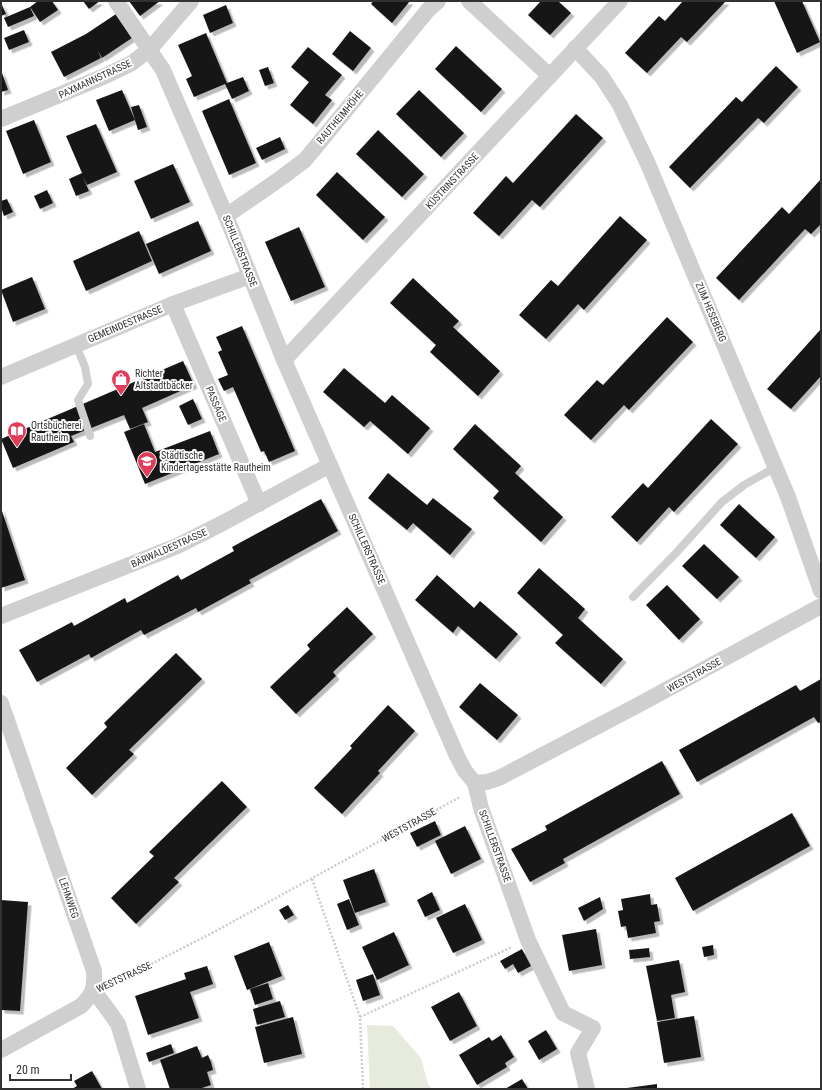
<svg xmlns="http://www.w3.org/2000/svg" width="822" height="1090" viewBox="0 0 822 1090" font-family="'Roboto Condensed',sans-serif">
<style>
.green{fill:#e6ebde}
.building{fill:#191919;filter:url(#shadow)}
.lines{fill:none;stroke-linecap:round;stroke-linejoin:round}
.path{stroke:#ccc;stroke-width:2.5;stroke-dasharray:2 2;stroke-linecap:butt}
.service{stroke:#cfcfcf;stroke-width:8}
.minor{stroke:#cfcfcf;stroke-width:16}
.labels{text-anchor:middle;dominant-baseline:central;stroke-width:4;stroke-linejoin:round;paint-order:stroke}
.street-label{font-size:10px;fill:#323232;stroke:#fff}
.poi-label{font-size:10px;fill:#323232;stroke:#fff;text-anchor:start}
</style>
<defs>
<filter id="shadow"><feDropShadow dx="3.5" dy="3.5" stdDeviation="0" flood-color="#0004"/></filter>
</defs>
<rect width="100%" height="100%" fill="#fff"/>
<path class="green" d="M367,1025L393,1026L421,1058L428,1084L432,1089H370Z"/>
<g class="building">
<path d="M38,1H52L58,10L40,22L30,7L34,16L8,27L4,18L30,7Z"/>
<path d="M83,1H100L89,9Z"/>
<path d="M129,1H160L140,16Z"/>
<path d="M373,1H410L392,23L371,4Z"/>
<path d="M541,1H558L571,13L550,35L528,15Z"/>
<path d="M683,1H726L687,42L681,37L647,73L625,53L659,16L665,21Z"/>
<path d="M774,1H802L820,42L797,53Z"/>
<path d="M1,3L6,14L1,16Z"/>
<path d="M226,5L233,23L210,33L203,15Z"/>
<path d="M116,14L132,38L102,58L98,51L101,58L64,77L51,52L86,34Z"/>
<path d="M24,30L29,42L9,50L4,38Z"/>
<path d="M350,31L371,48L353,71L332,54Z"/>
<path d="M206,33L227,83L243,77L249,91L232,99L225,84L194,97L186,79L192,76L178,45Z"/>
<path d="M456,46L502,89L481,112L435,69Z"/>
<path d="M308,47L342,75L325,95L332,100L313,124L290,105L309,82L291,67Z"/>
<path d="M776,66L798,87L764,123L758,118L690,188L669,167L736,97L742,102Z"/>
<path d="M268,67L274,83L265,86L259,70Z"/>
<path d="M1,70L8,90L1,92Z"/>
<path d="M122,90L135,120L109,131L96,100Z"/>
<path d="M419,90L464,133L441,157L396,114Z"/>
<path d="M229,99L256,163L229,175L202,111Z"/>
<path d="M139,105L147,127L138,130L131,107Z"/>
<path d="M576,114L603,138L540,207L532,200L499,236L473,213L506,176L513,183Z"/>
<path d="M34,120L51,162L23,174L6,131Z"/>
<path d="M96,124L117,172L87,185L83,177L89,191L76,196L69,179L82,173L66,136Z"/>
<path d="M378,130L424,174L402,197L356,154Z"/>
<path d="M280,137L285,149L262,160L256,148Z"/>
<path d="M173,164L190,202L151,219L134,181Z"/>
<path d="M337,172L385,217L363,240L316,195Z"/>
<path d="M821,179V224L811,234L805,229L739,300L716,278L782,207L789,214Z"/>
<path d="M47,190L53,203L40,209L34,196Z"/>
<path d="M7,199L13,212L4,216L1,207V201Z"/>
<path d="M620,216L647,240L584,310L578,304L546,339L519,315L551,280L558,286Z"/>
<path d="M198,221L211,251L159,274L146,244Z"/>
<path d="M299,227L325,287L291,301L265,242Z"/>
<path d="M139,231L152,261L86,291L73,261Z"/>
<path d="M32,277L45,309L13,322L1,290Z"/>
<path d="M413,278L459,321L453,327L500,371L478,396L430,352L436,345L390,303Z"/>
<path d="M667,317L693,342L629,410L624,405L591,440L564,415L597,380L603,385Z"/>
<path d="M242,326L295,451L269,462L264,451L261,452L233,387L224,391L218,379L228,375L218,352L222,350L216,337Z"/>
<path d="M821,329V376L791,409L767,389Z"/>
<path d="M183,361L194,385L142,408L148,422L130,429L124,415L71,436L74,442L13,468L1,439Z"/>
<path d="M344,368L385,403L392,395L430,428L408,454L370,421L364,427L323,392Z"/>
<path d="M193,399L202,419L188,425L179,406Z"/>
<path d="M711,419L738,444L674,512L669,507L637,542L611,517L643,483L648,488Z"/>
<path d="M144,424L155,452L210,431L219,454L145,484L124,432Z"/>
<path d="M475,424L521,466L515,473L563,517L541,542L493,498L499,491L453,449Z"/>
<path d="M388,473L427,505L433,498L472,529L450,555L413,523L407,530L368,498Z"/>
<path d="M321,499L338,531L249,580L251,583L198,612L196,608L144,635L141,630L91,658L89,654L37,682L19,650L72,622L74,626L125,598L127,603L178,575L181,580L234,551L232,547Z"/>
<path d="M739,504L775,537L756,558L720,525Z"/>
<path d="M1,508L25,580L1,588Z"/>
<path d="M704,544L739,577L717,599L682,566Z"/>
<path d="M539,568L585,609L578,618L623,659L601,684L555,643L563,635L517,593Z"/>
<path d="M437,575L474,608L480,601L518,634L496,659L458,626L453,633L415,600Z"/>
<path d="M667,585L700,619L679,640L646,605Z"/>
<path d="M347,607L373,634L333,672L336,676L296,714L270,687L310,649L307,645Z"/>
<path d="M176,653L202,679L129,750L134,754L92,795L66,768L107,727L104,723Z"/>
<path d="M821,679V722L818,723L814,717L697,782L679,750L796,685L800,691Z"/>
<path d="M480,683L518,715L497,740L459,707Z"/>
<path d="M388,705L415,731L378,771L380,773L342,814L314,788L352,748L350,746Z"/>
<path d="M662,761L680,794L563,859L565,863L530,882L511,849L547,830L545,826Z"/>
<path d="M222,781L247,807L174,878L179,882L136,924L111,898L154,856L149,852Z"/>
<path d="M792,813L810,846L693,911L675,878Z"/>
<path d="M435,821L441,835L417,847L410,833Z"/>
<path d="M465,826L481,859L451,874L435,841Z"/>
<path d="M374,869L386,902L355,913L343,880Z"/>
<path d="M432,892L440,910L425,917L417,900Z"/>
<path d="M650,894L651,905L657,904L660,921L654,922L656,933L628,938L626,926L621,927L618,911L623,910L621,899Z"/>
<path d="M600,897L603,909L584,921L578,908Z"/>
<path d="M349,899L359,925L347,930L337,904Z"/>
<path d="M1,900L28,902L20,1011L1,1010Z"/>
<path d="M465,904L482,940L453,953L436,918Z"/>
<path d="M288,905L294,915L285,920L279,910Z"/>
<path d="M596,929L602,965L569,971L562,935Z"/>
<path d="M394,932L409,965L377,980L362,947Z"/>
<path d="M269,942L282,976L247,990L234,956Z"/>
<path d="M713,945L714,955L704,957L702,947Z"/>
<path d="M649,948L650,957L630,959L629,950Z"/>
<path d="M522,949L531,966L518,973L513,964L505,969L500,961Z"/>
<path d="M679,960L685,992L671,995L675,1018L657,1021L646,966Z"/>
<path d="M207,966L213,984L190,992L199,1018L148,1035L135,996L186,979L189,988L184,973Z"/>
<path d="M373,974L380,995L363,1001L356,980Z"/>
<path d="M268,983L273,999L255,1005L250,989Z"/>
<path d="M459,992L477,1026L450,1041L431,1007Z"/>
<path d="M280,1001L285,1017L257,1025L253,1009Z"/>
<path d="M694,1016L701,1057L664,1063L657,1022Z"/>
<path d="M293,1017L302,1054L264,1063L255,1027Z"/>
<path d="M546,1030L557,1049L539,1060L528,1041Z"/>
<path d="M501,1035L514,1057L505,1063L507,1067L477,1085L459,1055L489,1037L492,1041Z"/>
<path d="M171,1044L174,1053L149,1062L146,1053Z"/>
<path d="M197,1046L202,1058L208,1055L211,1062L213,1070L207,1072L211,1085L199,1089H170L160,1060Z"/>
<path d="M92,1071L102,1089H72L77,1086L74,1081Z"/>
<path d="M522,1079L528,1089H505Z"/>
<path d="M657,1084V1089H627V1088Z"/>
</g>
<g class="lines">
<g class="path">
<path d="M312,879L360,1017L363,1089"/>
<path d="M112,984L214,932L460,797"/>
<path d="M360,1017L512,947"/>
</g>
<g class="service">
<path d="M76,345L85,367L88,384L78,400L90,436"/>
<path d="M633,597L676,553L722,502L744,485L776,467"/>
</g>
<g class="minor">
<path d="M116,1L163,70L226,216L284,360L457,756L465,771L475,783L481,808L528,940L563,1013L593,1028L578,1053L587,1089"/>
<path d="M469,1L550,76"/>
<path d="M575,48L602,77L620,105L648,164L788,497L821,591"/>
<path d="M1,119L105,76L132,63L150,49L191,1"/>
<path d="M226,216L281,178L305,160L428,10L438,1"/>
<path d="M173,304L259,504"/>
<path d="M284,360L620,1"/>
<path d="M1,377L173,304L250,276"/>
<path d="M1,616L177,546L221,524L330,465"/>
<path d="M1,703L94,971C95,988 93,994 81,1006L1,1050"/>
<path d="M475,783L487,782L499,778L640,704L821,606"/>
<path d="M93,990L106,1007L118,1024L138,1089"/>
</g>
</g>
<defs>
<g id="shop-pin" transform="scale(1)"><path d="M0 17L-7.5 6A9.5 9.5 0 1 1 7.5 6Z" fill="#e13c5a" stroke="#fff"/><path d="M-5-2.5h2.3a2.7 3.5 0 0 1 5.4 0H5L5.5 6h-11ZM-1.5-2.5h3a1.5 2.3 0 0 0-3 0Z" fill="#fff"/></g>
<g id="library-pin" transform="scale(1)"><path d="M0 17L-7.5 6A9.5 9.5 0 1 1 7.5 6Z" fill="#e13c5a" stroke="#fff"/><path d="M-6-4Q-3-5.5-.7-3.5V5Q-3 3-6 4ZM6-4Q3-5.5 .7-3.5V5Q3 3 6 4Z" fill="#fff"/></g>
<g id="school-pin" transform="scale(1)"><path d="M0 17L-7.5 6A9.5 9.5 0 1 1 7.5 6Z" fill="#e13c5a" stroke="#fff"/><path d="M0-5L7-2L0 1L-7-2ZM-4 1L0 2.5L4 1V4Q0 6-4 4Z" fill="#fff"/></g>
</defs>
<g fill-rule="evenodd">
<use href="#shop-pin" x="121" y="379"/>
<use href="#library-pin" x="17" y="431"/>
<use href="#school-pin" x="147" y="461"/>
</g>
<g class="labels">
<g class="street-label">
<text transform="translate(95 79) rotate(-25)">PAXMANNSTRASSE</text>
<text transform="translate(340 117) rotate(-50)">RAUTHEIMHÖHE</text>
<text transform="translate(452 181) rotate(-47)">KÜSTRINSTRASSE</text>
<text transform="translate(240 251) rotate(68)">SCHILLERSTRASSE</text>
<text transform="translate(711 312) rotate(67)">ZUM HESEBERG</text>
<text transform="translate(125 324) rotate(-23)">GEMEINDESTRASSE</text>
<text transform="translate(216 404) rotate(67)">PASSAGE</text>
<text transform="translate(169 548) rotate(-24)">BÄRWALDESTRASSE</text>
<text transform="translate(367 549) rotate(66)">SCHILLERSTRASSE</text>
<text transform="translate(694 675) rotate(-29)">WESTSTRASSE</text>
<text transform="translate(409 825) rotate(-29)">WESTSTRASSE</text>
<text transform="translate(495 846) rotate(70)">SCHILLERSTRASSE</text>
<text transform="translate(69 898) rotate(71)">LEHMWEG</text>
<text transform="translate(124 977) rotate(-25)">WESTSTRASSE</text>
</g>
<g class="poi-label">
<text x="135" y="373">Richter<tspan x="135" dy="12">Altstadtbäcker</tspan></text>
<text x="31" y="425">Ortsbücherei<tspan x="31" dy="12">Rautheim</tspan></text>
<text x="161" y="455">Städtische<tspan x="161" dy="12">Kindertagesstätte Rautheim</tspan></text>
</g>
</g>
<rect width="822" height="1090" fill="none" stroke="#323232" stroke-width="4"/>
<path d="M10 1074v6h61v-6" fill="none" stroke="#323232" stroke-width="2"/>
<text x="16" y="1074" font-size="12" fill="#323232" stroke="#ffffff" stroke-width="3" paint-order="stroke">20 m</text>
</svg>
